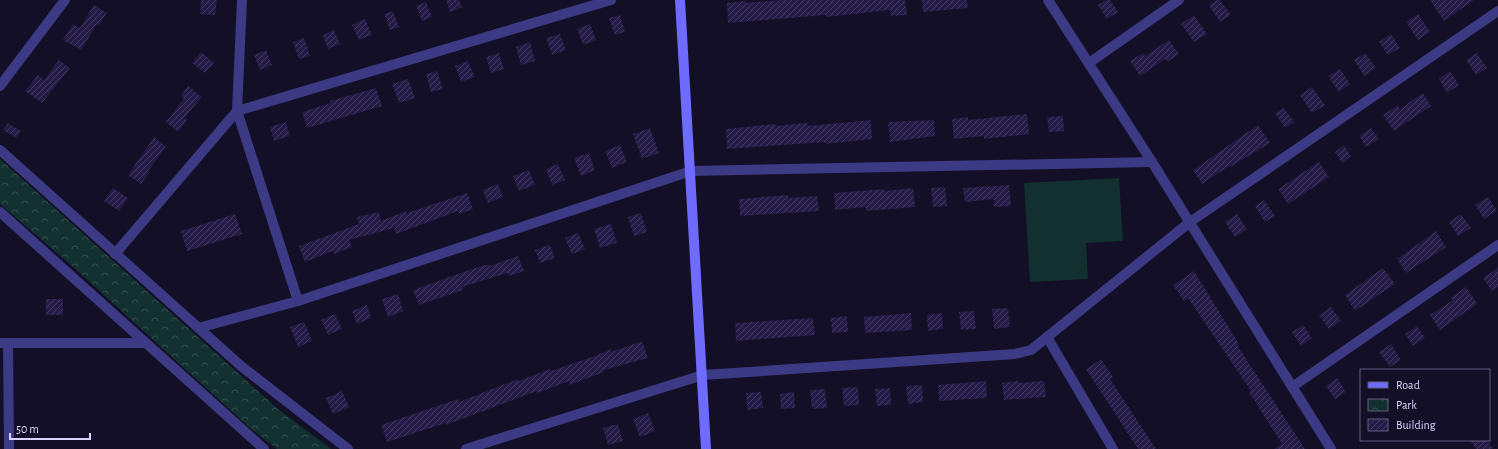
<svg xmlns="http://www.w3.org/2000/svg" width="1498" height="449" viewBox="0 0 1498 449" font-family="'Alegreya Sans',sans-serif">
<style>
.park{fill:url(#park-crowns)}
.pitch{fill:#12302f}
.building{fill:url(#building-hatch)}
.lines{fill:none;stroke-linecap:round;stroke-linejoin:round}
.street{stroke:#3d3a85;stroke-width:10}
.secondary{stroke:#6f6bff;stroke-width:10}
</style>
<defs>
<pattern id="park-crowns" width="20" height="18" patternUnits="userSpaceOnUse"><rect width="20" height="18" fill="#12302f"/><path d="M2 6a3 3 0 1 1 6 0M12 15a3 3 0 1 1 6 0" fill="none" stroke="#344d4e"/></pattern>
<pattern id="building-hatch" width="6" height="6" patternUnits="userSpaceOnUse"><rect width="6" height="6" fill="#241b47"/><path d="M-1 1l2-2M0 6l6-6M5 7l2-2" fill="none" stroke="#433b63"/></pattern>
</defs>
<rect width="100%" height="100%" fill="#130f26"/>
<path class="park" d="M0,159L278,409L331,449H277L250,428L71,265L0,204Z"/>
<path class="pitch" d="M1119,178L1123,241L1086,243L1088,279L1030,282L1024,183Z"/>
<g class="building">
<path d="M201,0H217L215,15L200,14Z"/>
<path d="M446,0H459L462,7L450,12Z"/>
<path d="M783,0H905L907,15L891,16L890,10L826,17L825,15L728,23L727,3L746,1V3Z"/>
<path d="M922,0H967L968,8L923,12Z"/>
<path d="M1106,0H1110L1118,12L1107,19L1098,5Z"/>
<path d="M1217,0H1220L1231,15L1220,22L1209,5Z"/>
<path d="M1430,0H1474L1444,21Z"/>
<path d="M426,2L432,17L422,21L416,6Z"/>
<path d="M94,5L107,13L99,25L97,24L81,50L63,40L73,24L80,28Z"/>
<path d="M393,11L399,27L390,30L384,14Z"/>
<path d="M1418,14L1430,32L1418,40L1406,22Z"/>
<path d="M620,15L625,32L615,35L609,18Z"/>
<path d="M1194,15L1207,34L1194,42L1181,24Z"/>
<path d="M365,19L372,35L359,40L352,25Z"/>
<path d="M590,24L596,40L583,45L577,29Z"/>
<path d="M334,30L340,44L328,49L323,35Z"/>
<path d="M560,34L566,50L552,55L546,38Z"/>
<path d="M1391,34L1400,48L1388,55L1379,42Z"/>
<path d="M304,38L310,56L299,59L293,42Z"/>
<path d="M1169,40L1179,54L1167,62L1165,59L1140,76L1130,61L1143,53L1145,56Z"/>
<path d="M530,42L535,61L521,65L516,47Z"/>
<path d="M266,50L272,65L260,70L254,55Z"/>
<path d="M201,52L214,63L205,73L192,63Z"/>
<path d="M499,53L504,69L491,73L486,57Z"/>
<path d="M1365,53L1376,68L1364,76L1354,60Z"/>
<path d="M1477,53L1487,68L1476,75L1466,60Z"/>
<path d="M59,60L70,68L42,103L25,91L38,75L44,80Z"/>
<path d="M468,61L475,77L461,82L455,66Z"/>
<path d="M1340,69L1350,84L1339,92L1328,76Z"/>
<path d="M437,71L443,89L431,92L426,74Z"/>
<path d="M1450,71L1459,85L1447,93L1439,79Z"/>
<path d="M408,79L415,98L399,103L392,84Z"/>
<path d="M188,86L202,97L184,118L187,120L178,132L166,122L184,98L181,96Z"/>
<path d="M1312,87L1325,105L1312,113L1300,95Z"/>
<path d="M376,88L382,106L307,128L302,112L331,103L330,101Z"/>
<path d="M1423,93L1431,106L1394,131L1383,115L1398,105L1400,109Z"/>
<path d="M1284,108L1294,122L1285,128L1275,113Z"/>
<path d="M1027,114L1029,134L984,139V136L954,139L952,119L968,117V120Z"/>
<path d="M1063,116L1064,131L1049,132L1047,117Z"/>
<path d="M871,120L872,139L825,144V142L727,149L726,129L775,124V126L807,123L808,126Z"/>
<path d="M934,120L935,136L890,142L888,122Z"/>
<path d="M286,122L290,136L274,141L270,127Z"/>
<path d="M8,123L21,131L16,138L3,130Z"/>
<path d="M1258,125L1270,143L1230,167L1229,166L1202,184L1193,170Z"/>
<path d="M650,128L659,153L642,159L633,134Z"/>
<path d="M1371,128L1379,139L1366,147L1359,136Z"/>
<path d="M154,137L166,147L148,171L150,172L141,184L128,175Z"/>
<path d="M620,145L627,162L612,168L605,151Z"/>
<path d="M1344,145L1351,156L1342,163L1335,152Z"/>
<path d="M589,153L595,170L581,176L574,158Z"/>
<path d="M1319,162L1329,177L1288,204L1278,189Z"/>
<path d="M558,164L565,180L552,185L546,169Z"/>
<path d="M529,170L535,185L519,191L513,176Z"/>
<path d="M498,184L503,197L488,203L483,190Z"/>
<path d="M1009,185L1011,206L994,207V199L965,202L963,188Z"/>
<path d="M945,187L947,206L933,207L931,188Z"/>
<path d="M113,188L128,198L119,211L104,201Z"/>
<path d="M913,188L915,207L866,211V207L835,210L834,193L884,189V191Z"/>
<path d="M467,193L473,209L459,214L458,211L396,234L394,228L349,240L352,247L334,254L333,251L305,262L299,246L359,224L357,217L379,212L381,221L406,211L407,213Z"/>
<path d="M788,195V198L817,196L819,211L740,216L739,199Z"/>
<path d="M1488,197L1497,211L1484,219L1475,205Z"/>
<path d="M1264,200L1275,216L1265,222L1255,206Z"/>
<path d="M641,213L647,232L634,236L628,217Z"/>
<path d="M235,214L242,234L187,251L181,231Z"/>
<path d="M1237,214L1247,229L1235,237L1225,222Z"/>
<path d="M1461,214L1471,228L1458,236L1449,222Z"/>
<path d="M611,224L617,243L600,248L594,229Z"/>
<path d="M1436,231L1446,247L1406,273L1397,259Z"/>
<path d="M578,233L585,249L572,254L565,238Z"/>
<path d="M550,245L555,258L540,263L535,250Z"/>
<path d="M518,256L524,271L509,276L507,273L462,287L463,290L419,305L413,290L472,269L489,264L490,266Z"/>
<path d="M1383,268L1395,284L1355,311L1345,295Z"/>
<path d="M1498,268V287L1492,291L1483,278Z"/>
<path d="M1194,271L1239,344L1237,345L1305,449H1274L1282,444L1249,392L1251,391L1188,298L1184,301L1173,285Z"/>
<path d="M1466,287L1477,304L1440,330L1430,315L1453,300L1451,297Z"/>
<path d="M398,294L403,311L388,317L382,299Z"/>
<rect x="46" y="299" width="17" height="16"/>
<path d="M367,305L371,318L357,324L352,311Z"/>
<path d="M1331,307L1341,321L1329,329L1319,315Z"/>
<path d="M1008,308L1010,327L994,329L992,309Z"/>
<path d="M974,311L976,329L961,330L959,312Z"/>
<path d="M911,313L912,330L865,333L864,317Z"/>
<path d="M942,313L943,329L928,331L927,315Z"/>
<path d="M335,314L342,329L328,335L321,320Z"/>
<path d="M847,316L848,332L832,333L831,318Z"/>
<path d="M813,318L815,335L736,341L735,323Z"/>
<path d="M304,322L312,341L298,347L290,327Z"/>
<path d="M1303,325L1312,338L1301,346L1292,332Z"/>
<path d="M1417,326L1425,338L1413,346L1405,334Z"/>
<path d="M642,341L648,358L604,370V372L570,385L569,381L538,393L537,391L446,425V423L387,442L381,425L458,399L459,402L518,379L519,381L550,369L551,371L595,356L610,349L611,352Z"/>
<path d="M1391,344L1401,360L1390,367L1379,352Z"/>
<path d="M1101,359L1113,377L1110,379L1156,449H1138L1086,369Z"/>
<path d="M1337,378L1346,392L1335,399L1326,386Z"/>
<path d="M986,381L987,398L939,401L938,385Z"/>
<path d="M1019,381V383L1044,381L1046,397L1004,400L1002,383Z"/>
<path d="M922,385L923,402L908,404L906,386Z"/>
<path d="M858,387L859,405L844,406L842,388Z"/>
<path d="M890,388L891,405L877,406L875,389Z"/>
<path d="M825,389L827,408L812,409L810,390Z"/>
<path d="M342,391L349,407L333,414L326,398Z"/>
<path d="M761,392L763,408L747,410L746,393Z"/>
<path d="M794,392L795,408L781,409L780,394Z"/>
<path d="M648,413L655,431L640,437L633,419Z"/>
<path d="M618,424L623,441L608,445L603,428Z"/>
<path d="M1470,440H1487L1493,449H1476Z"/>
</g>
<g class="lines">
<g class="street">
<path d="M242,0L237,111L298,301"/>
<path d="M1048,0L1152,162L1331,449"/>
<path d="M1089,63L1179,0"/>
<path d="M0,86L65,0"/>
<path d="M0,150L241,366L348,449"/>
<path d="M0,212L264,449"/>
<path d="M115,254L237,111L611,0"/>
<path d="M198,328L298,301L691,171L1152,162"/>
<path d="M1047,337L1113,449"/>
<path d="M0,343H145"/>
<path d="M8,343L9,449"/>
<path d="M1292,387L1498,245"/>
<path d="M466,449L703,375L1015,354L1031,350L1190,222L1498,11"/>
</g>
<path class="secondary" d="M680,0L706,449"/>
</g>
<rect x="1360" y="369" width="130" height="72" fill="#130f26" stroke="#625e7d"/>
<rect x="1368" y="382" width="20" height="6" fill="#6f6bff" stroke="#625e7d"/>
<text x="1396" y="389" font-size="12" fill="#d9d4ff">Road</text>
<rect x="1368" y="399" width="20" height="12" fill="url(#park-crowns)" stroke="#625e7d"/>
<text x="1396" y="409" font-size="12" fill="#d9d4ff">Park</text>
<rect x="1368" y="419" width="20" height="12" fill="url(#building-hatch)" stroke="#625e7d"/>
<text x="1396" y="429" font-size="12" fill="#d9d4ff">Building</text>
<path d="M10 433v6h80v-6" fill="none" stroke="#d9d4ff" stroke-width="2"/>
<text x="16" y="433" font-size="12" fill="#d9d4ff" stroke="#130f26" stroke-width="3" paint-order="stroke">50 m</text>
</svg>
